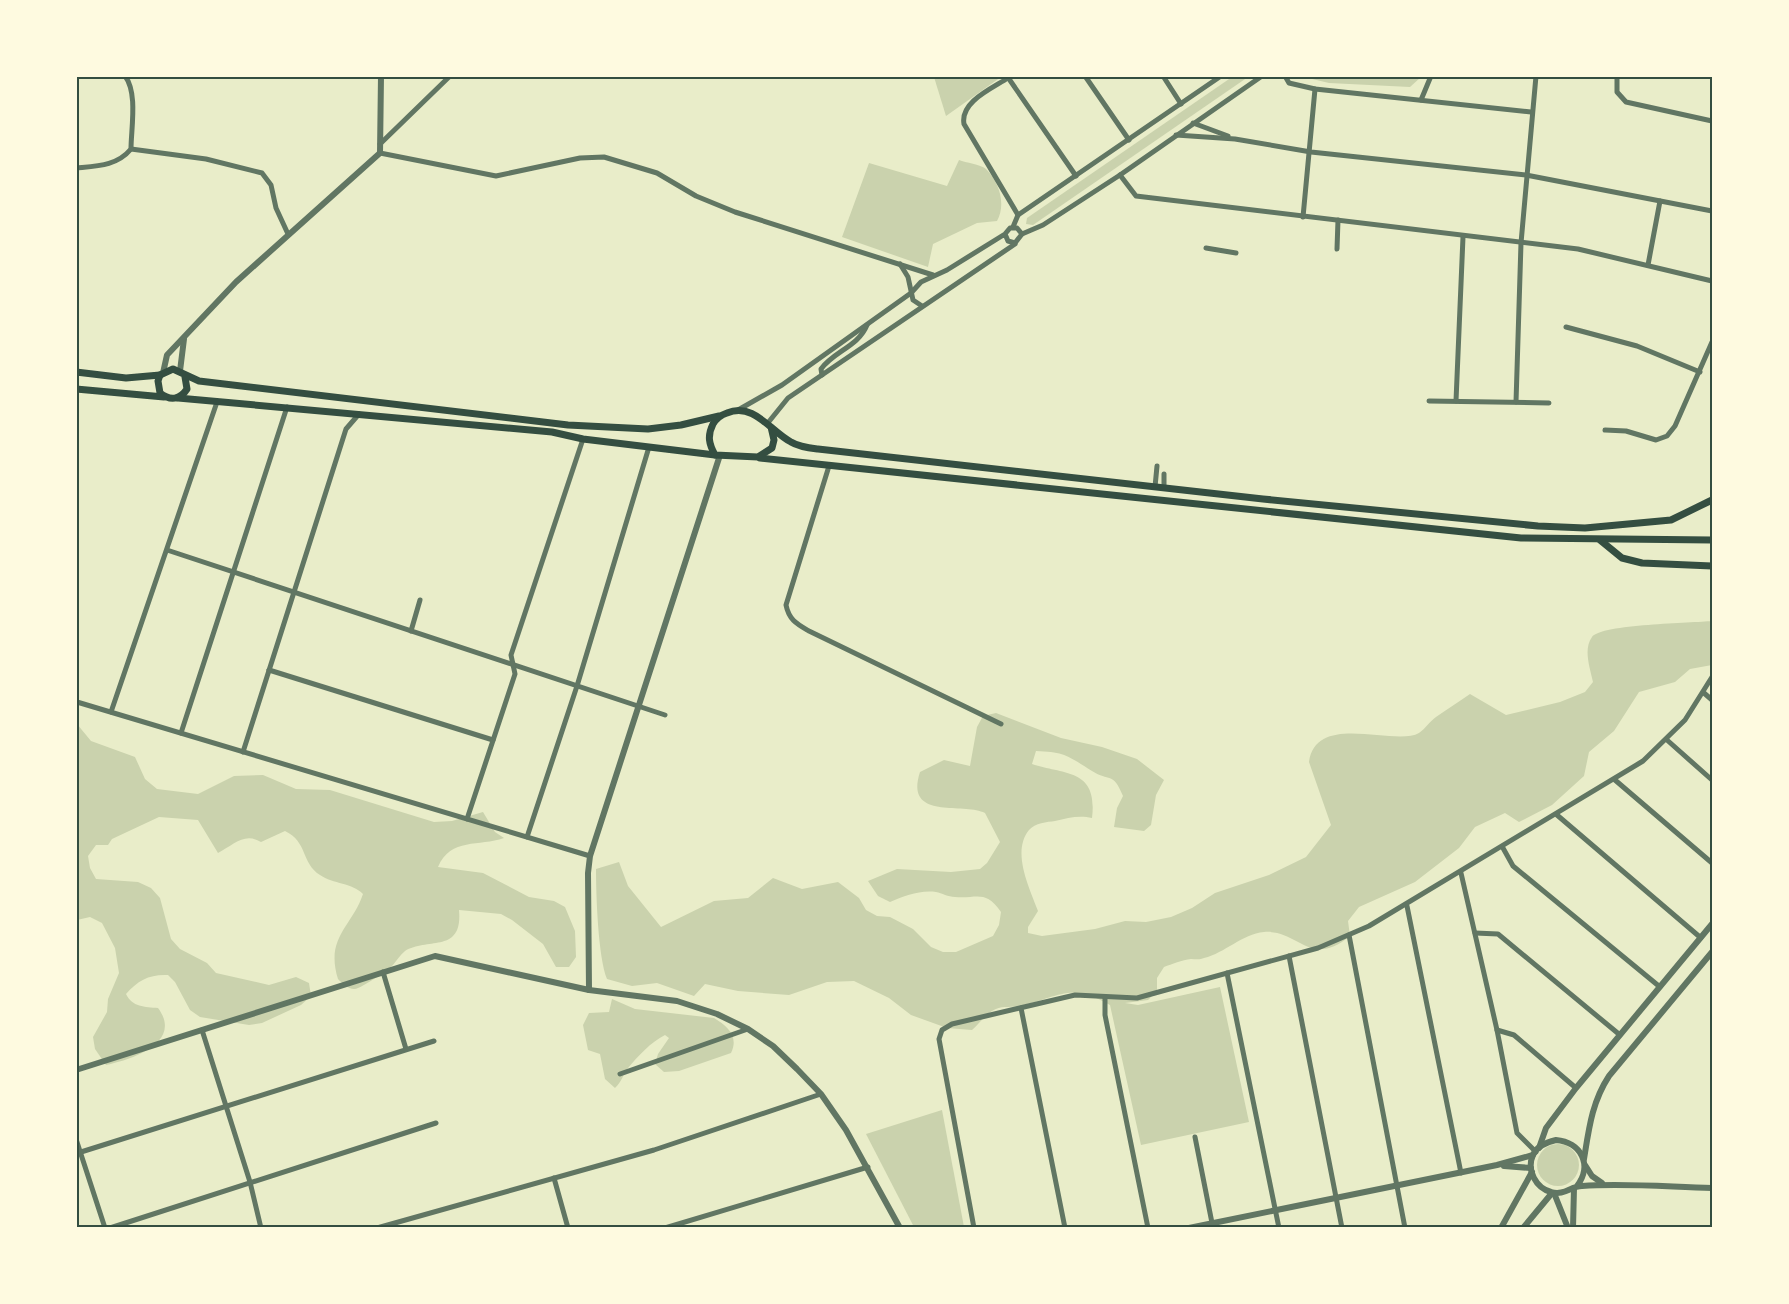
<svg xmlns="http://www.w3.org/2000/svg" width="1789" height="1304" viewBox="0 0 1789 1304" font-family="'DM Sans',sans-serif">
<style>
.green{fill:#cad2ad}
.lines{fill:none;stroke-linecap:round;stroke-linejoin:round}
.minor{stroke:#617663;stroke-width:5}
.tertiary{stroke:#617663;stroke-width:6}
.secondary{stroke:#344e41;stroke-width:7}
.neatline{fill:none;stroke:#344e41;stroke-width:2}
</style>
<rect width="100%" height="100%" fill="#e9edc9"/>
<g class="green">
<path d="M1001,77L946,116L934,77Z"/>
<path d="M1232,77H1248L1033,225L1026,224L1027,218Z"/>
<path d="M1304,77H1421L1410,87L1329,83Z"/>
<path d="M959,160C966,163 980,164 986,169C1000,183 1006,205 997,221L977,223L933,244L928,267L842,237L869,163L947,186Z"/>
<path d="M1712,621V665L1690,669L1675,682L1639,692L1614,731L1589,752L1584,776L1552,805L1519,822L1505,813L1475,827L1459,848L1415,882L1359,907L1348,921L1350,936C1310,969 1298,929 1264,932C1242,934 1225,953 1204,958C1200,960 1195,959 1191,959C1182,960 1172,964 1164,967L1157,978V991L1148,1000L1125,1003L1138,1005L1220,987L1249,1122L1141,1145L1110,1005C1069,981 1059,998 1018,1006C1009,1008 1001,1005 992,1011C985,1015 979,1024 972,1030L947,1028L911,1015L889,998L854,981L827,982L789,995L738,991L705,984L694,996L657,983L632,986L607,979C598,957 596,894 596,869L619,862L628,886L661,927L714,901L748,898L773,878L802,889L838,882L859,898L866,910L877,916L890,917L913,929L931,947L943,952H956L993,936L999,925L1001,912C985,889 977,899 955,897C948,897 942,893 936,892C919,890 905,896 890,902L878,896L868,881L897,869L951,872L980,869L987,863L1000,842L985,813C963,802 904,821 920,772L944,760L970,766L977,727L983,716L996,713L1061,738L1102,747L1137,759L1164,780L1156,795L1151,825L1144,831L1114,827L1117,808L1123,796C1113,771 1109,782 1092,771C1068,756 1065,752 1036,751L1032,764C1066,775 1098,769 1092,818C1079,815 1068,818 1055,821C1047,822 1035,823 1029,830C1011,852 1030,889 1038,911L1028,927V933L1042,936L1095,929L1125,921L1146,922L1171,917L1192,908L1215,893L1269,875L1306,857L1331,825L1309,762C1316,711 1395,747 1419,733C1425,729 1430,721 1436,717C1447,709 1459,702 1470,694L1506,715L1560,702L1585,692L1593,682C1590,668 1583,649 1592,637C1601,624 1693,623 1712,621Z"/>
<path d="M77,724L91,741L135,757L145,779L157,789L198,794L234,776L263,775L296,789L330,790L434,822L452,821L483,812L495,832L504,838C479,847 451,837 438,867L483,873L529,897L554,901L565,907L575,931L576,957L569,967H556L543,944L512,920L501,914L459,910C463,954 428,937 405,951C400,955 397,960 393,965C388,970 364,986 358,988C351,992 342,983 338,979C325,937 352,927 363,894C353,883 333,884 320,875C301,863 308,842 285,831L261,842C244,832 234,845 218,853L198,820L159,817L112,839L108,845H96L88,856L90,868L96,879L138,882L151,888L160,898L171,939L180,949L207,963L216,973L269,985L296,977L309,983L311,996L301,1005L262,1023L249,1025L200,1017L190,1010L175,982L168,975C150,974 138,980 126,994C132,1007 145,1007 158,1008C184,1043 130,1060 106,1065L95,1049L93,1037L107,1012L108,999L119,973L115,948L102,923L90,917L77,920Z"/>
<path d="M612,999L635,1009L714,1018C728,1026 739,1037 731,1053L679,1071L664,1072L655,1064L658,1054L669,1038L665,1035C651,1042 638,1056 628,1068C623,1075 622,1081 615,1088L605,1079L600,1054L588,1050L583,1025L589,1013L609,1012Z"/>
<path d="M942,1110L964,1227H914L866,1134Z"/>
<circle cx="1558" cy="1165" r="21"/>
</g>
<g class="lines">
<g class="minor">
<path d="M1007,76L1076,176"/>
<path d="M1085,76L1129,140"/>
<path d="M1163,76L1181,104"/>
<path d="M1285,76L1289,83L1315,89L1531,112"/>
<path d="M1617,76V92L1626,102L1712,121"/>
<path d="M1008,78C991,89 960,102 964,124L1018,215"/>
<path d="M1421,100L1431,76"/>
<path d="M1193,123L1228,136"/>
<path d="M1176,135L1235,139L1311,152L1526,175L1712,211"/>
<path d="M380,144L450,76"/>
<path d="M131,149L206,159L262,173L271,185L276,208L288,234"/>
<path d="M380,153L496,176L580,158L604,157L657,173L696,196L735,212L933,275"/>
<path d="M76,168C97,166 117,166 131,149C131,129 138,93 125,76"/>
<path d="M1120,175L1136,196L1578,249L1712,281"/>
<path d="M1303,217L1315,89"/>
<path d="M1013,227L1018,215L1221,76"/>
<path d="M1022,234L1043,225L1120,175L1262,76"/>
<path d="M1206,248L1236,253"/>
<path d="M1337,249L1338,220"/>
<path d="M900,264L908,277L913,300L922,306"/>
<path d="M1648,265L1660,201"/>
<path d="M1566,327L1637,346L1700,372"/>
<path d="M822,375L821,369C834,351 858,347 867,325"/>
<path d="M1429,401L1549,403"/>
<path d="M1456,401L1463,237"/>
<path d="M1516,402L1521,243L1536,76"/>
<path d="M738,410L782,385L911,293L921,282L947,270L1005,234L1010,228H1017L1022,234L1015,243L1008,241L1005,234"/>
<path d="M767,424L788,398L1015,244"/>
<path d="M1605,430L1626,431L1656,440L1667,436L1675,426L1712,342"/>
<path d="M829,466L786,605C789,620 797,624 809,631L1001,724"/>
<path d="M1155,487L1157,466"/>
<path d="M1164,488V474"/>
<path d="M167,550L665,715"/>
<path d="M411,631L420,600"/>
<path d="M269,670L493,740"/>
<path d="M1704,693L1712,700"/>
<path d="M77,702L590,856"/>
<path d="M111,712L217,402"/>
<path d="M181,733L287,407"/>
<path d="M1667,740L1712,780"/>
<path d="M243,752L346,429L359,414"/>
<path d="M1615,780L1712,863"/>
<path d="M1557,815L1701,938"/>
<path d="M467,819L515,674L511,655L583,439"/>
<path d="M527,837L577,686L649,447"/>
<path d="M1503,848L1513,866L1660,987"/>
<path d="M1461,873L1497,1030L1517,1133L1536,1152"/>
<path d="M1407,906L1461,1173"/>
<path d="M1475,933L1498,934L1620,1035"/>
<path d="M1349,935L1405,1228"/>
<path d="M1289,956L1342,1228"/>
<path d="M383,972L406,1049"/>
<path d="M1227,973L1279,1228"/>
<path d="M1105,997V1015L1148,1228"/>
<path d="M1021,1008L1065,1228"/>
<path d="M202,1030L250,1182L261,1228"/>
<path d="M1497,1030L1514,1035L1576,1088"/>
<path d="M620,1074L748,1029"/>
<path d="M1195,1137L1213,1228"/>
<path d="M76,1139L105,1228"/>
<path d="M81,1152L434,1041"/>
<path d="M554,1178L568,1228"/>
<path d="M110,1228L436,1123"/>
<path d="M377,1228L654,1150L821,1094"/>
<path d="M665,1228L868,1167"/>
<path d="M974,1228L939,1039L942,1030L952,1024L1075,995L1137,998L1318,948L1369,926L1643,761L1685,720L1712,677"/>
</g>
<g class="tertiary">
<path d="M180,371L184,339"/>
<path d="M163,373L167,355L236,282L380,153L381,76"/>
<path d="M589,990L588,873L590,856L720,455"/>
<path d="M76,1070L435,956L589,990L677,1001L717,1014L748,1029L773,1046L797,1069L821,1094L846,1130L900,1228"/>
<path d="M1539,1148L1546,1128L1576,1088L1712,924"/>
<path d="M1584,1159C1589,1128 1592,1102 1609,1076L1712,952"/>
<path d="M1585,1165L1592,1176L1602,1183"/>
<path d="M1504,1166L1531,1168"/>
<path d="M1577,1186C1593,1165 1581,1142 1556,1140C1547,1142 1537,1146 1533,1155C1526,1170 1536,1188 1551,1192C1564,1196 1571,1186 1582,1186C1625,1183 1669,1187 1712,1188"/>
<path d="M1554,1193L1568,1228"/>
<path d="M1189,1228L1497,1165L1533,1155"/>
<path d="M1501,1228L1532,1172"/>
<path d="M1523,1228L1552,1193"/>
<path d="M1573,1228L1574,1188"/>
</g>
<g class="secondary">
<path d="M76,372L126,378L160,375"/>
<path d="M185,377L187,389C180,400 170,401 160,393L158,381L160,375L173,369L199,381L568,425L648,429L681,425L719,416"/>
<path d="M76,389L164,397"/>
<path d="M178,398L552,432L583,439L715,455"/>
<path d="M771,427L774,440L772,448L758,457L715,455C709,444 707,436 713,424C716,419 721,415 727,413C754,402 770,431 791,442C799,447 809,448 818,449L1263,499L1538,526L1585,528L1671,520L1712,500"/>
<path d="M760,458L1521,538L1712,540"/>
<path d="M1600,540L1622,558L1642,563L1712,566"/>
</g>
</g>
<rect width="1789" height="1304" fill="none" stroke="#fefae0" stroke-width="156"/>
<rect x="78" y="78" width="1633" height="1148" class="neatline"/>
</svg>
